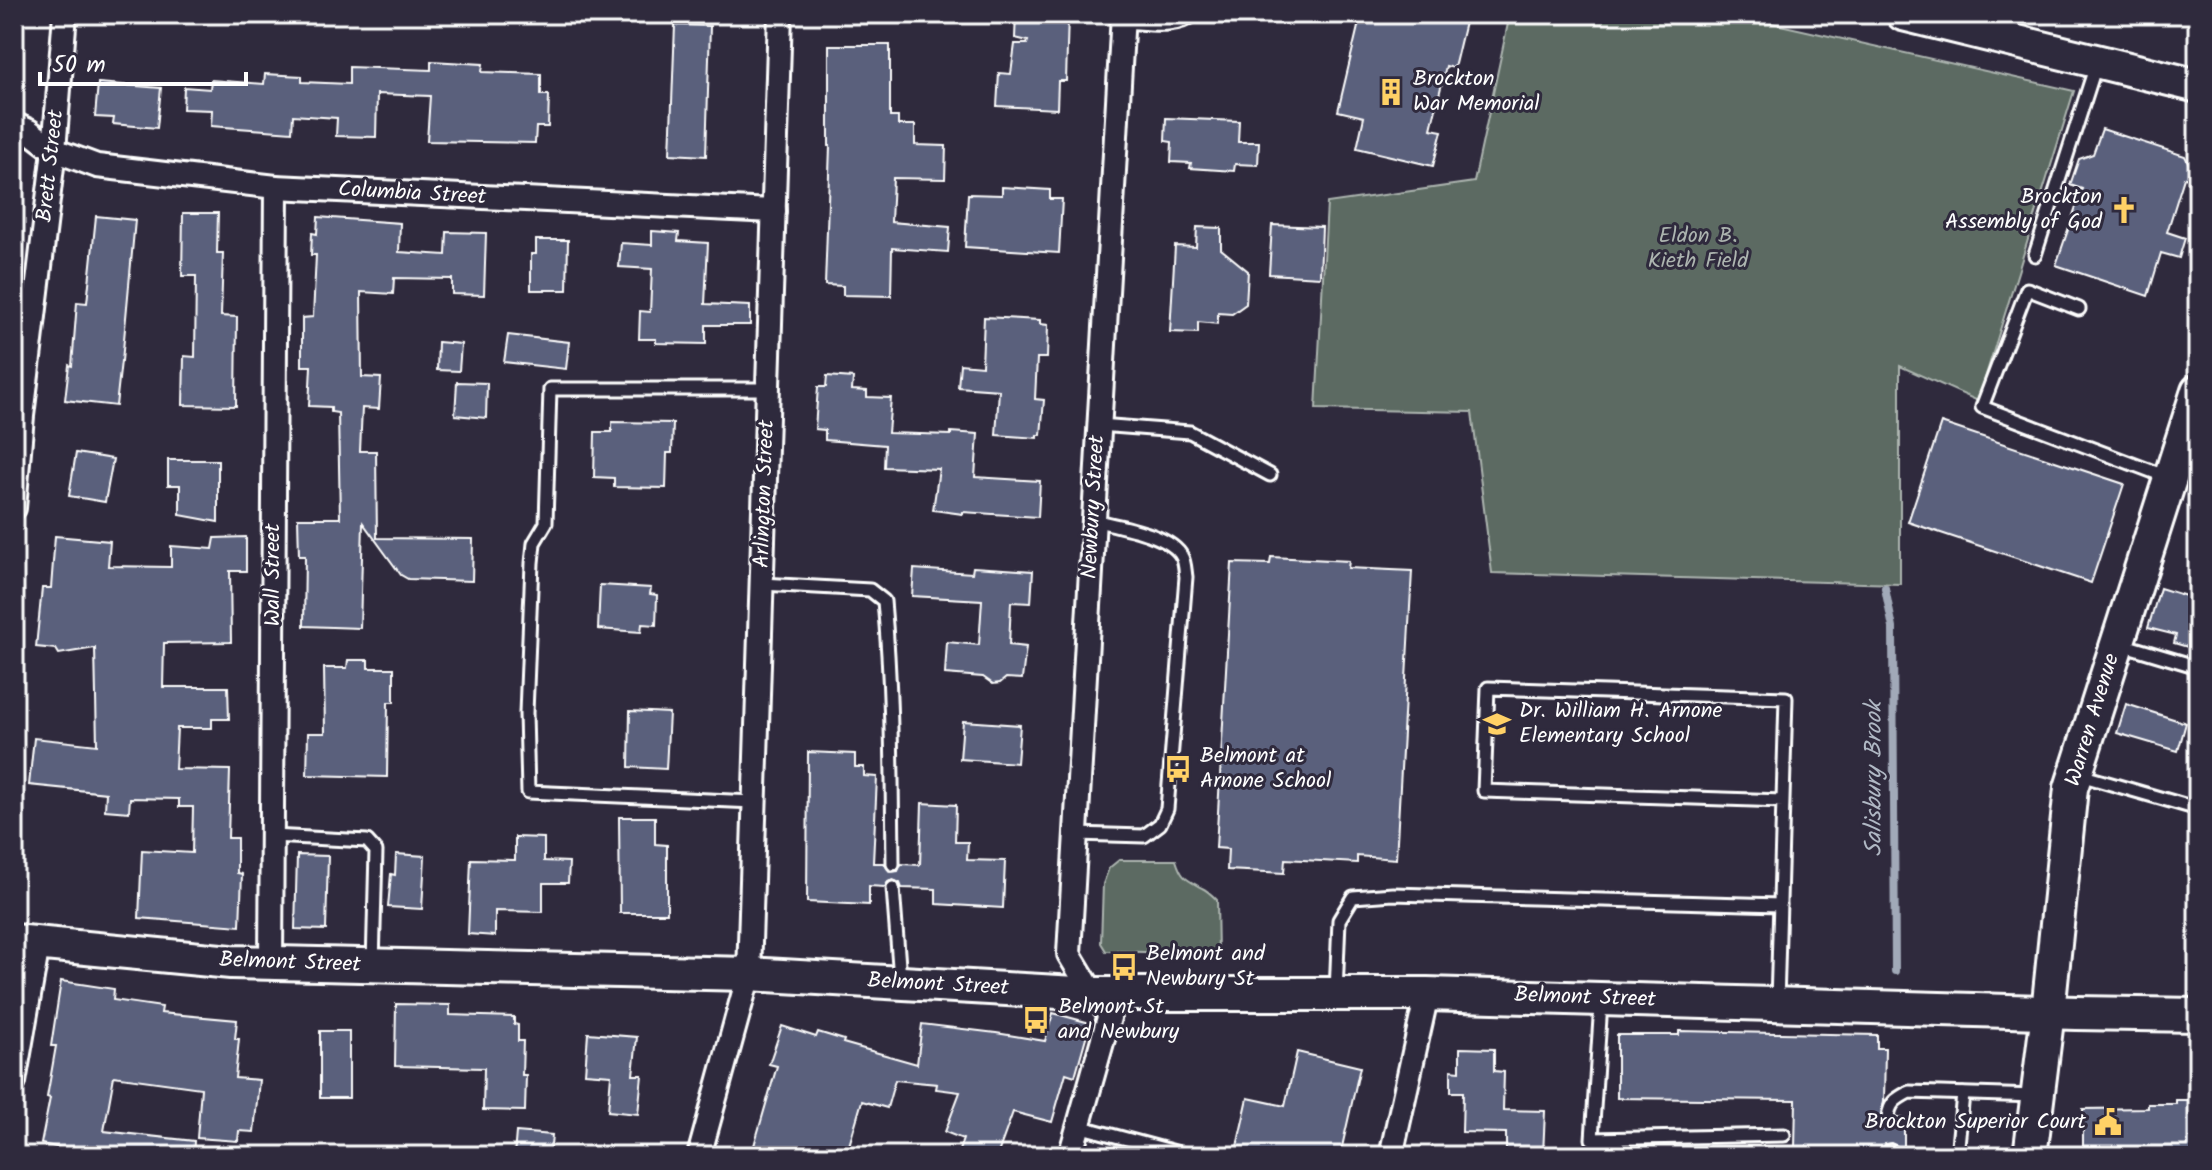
<svg xmlns="http://www.w3.org/2000/svg" width="2212" height="1170" viewBox="0 0 2212 1170" font-family="Kalam,sans-serif">
<style>
.green{fill:#5b6b62;stroke:#adb5b0;stroke-width:2}
.lines{fill:none;stroke-linecap:round;stroke-linejoin:round}
.stream{stroke:#a1a9b8;stroke-width:8}
.building{fill:#5a607c;stroke:#fff;stroke-width:2}
.lane-casing{stroke:#fff;stroke-width:17}
.street-casing{stroke:#fff;stroke-width:28}
.secondary-casing{stroke:#fff;stroke-width:38}
.lane{stroke:#2f2a3d;stroke-width:11}
.street{stroke:#2f2a3d;stroke-width:22}
.secondary{stroke:#2f2a3d;stroke-width:32}
.labels{text-anchor:middle;dominant-baseline:central;stroke-width:6;stroke-linejoin:round;paint-order:stroke}
.poi-label{font-size:22px;fill:#fff;stroke:#2f2a3d;text-anchor:start}
.street-label{font-size:22px;fill:#fff;stroke:#2f2a3d}
.park-label{font-size:22px;fill:#adb5b0;stroke:#2f2a3d}
.water-label{font-size:24px;font-style:italic;fill:#b0b8c4;stroke:#2f2a3d}
</style>
<rect width="100%" height="100%" fill="#2f2a3d"/>
<filter id="ink" filterUnits="userSpaceOnUse"><feTurbulence type="fractalNoise" baseFrequency=".0125" numOctaves="2"/><feDisplacementMap in="SourceGraphic" scale="16" xChannelSelector="R" yChannelSelector="G"/><feConvolveMatrix kernelMatrix="1 2 1 2 8 2 1 2 1" color-interpolation-filters="sRGB"/></filter>
<g filter="url(#ink)">
<g class="green">
<path d="M1510,14H1731L2074,91L1978,401L1900,366V584L1492,573L1472,412L1316,409L1327,203L1474,182Z"/>
<path d="M1119,860H1176C1182,879 1186,879 1202,888C1207,890 1213,896 1217,900L1218,954L1106,951L1101,943L1103,884L1109,868Z"/>
</g>
<g class="lines">
<path class="stream" d="M1885,588L1893,628L1895,971"/>
</g>
<g class="building">
<path d="M1016,14H1068L1066,81H1058L1057,109L997,106L999,73L1011,74L1015,44H1027L1028,41L1015,38Z"/>
<path d="M1361,14H1467L1454,68L1446,66L1431,129L1442,131L1433,166L1357,148L1364,117L1338,111Z"/>
<path d="M675,25L710,26L706,156L670,154Z"/>
<path d="M829,45H890V117H898V125H915V145L946,146L945,179L893,178L891,222L950,227L948,252L892,248L891,296L843,295V286L825,285L830,146H829Z"/>
<path d="M431,61L483,64L482,72L541,74V95H549L548,127H536L535,143L427,141L430,96L377,94L376,137L336,136L337,118L293,115L292,132L211,126L212,110L183,109L184,87L210,89L211,80L264,84L265,74L302,76V82L349,84V67L431,70Z"/>
<path d="M98,83L161,88L157,128L113,124L114,118L95,117Z"/>
<path d="M1166,118L1239,121L1238,142H1259L1258,165L1235,164L1234,171L1190,168L1191,163L1171,162L1172,142L1165,141Z"/>
<path d="M2102,129L2185,156L2194,173L2184,178L2167,232L2185,238L2179,258L2161,253L2148,296L2056,265L2082,189L2070,185L2079,159L2093,154Z"/>
<path d="M1002,187L1050,190V199H1062L1059,253L965,247L968,194L1002,195Z"/>
<path d="M183,213H218L217,253H223L221,316L237,317L236,406L183,405L184,356L195,357L196,276H182Z"/>
<path d="M96,216L135,220L122,361H121L116,406L65,400L69,365L72,366L77,302L87,303Z"/>
<path d="M318,217L400,223L399,252L446,255L447,232L486,233L484,295L452,294V279L394,278L393,294L361,292L362,377L381,378L379,409L362,408L360,451H376L377,538L473,539L472,581L408,579L401,575L363,523L360,628L304,626L305,556H299L298,518H340L338,413L331,412V407L309,406L311,366H302V318L313,317L316,255H311L312,233L317,234Z"/>
<path d="M1272,225L1322,227L1320,277L1269,274Z"/>
<path d="M1197,227L1221,228V249L1248,271L1246,304L1232,314L1218,313V324L1198,322V333L1170,332L1175,246L1196,247Z"/>
<path d="M652,231L679,233L678,241L708,243L705,304L750,306V325H706V344L656,343V339H639L640,311L650,312L652,269L619,267L621,243L652,245Z"/>
<path d="M536,240H568L567,290H531V254H536Z"/>
<path d="M984,317L1040,320V324L1048,325L1047,358H1037L1035,399L1044,400L1041,435H1037V438L996,435L999,390L958,387L960,364L982,366Z"/>
<path d="M508,335L569,342L566,369L504,362Z"/>
<path d="M438,342L461,344L459,371L437,370Z"/>
<path d="M827,376L853,378L852,390L867,391V397L891,398L888,433L951,435V432L978,434L975,477L1040,481L1038,517L963,512V514L933,510L939,469L884,467L885,445L825,440V430L815,429L818,387H826Z"/>
<path d="M457,382L487,383L486,418L455,415Z"/>
<path d="M612,422L673,423L672,453H667L666,488L614,487V478L594,477L595,432H612Z"/>
<path d="M1941,423L2124,484L2091,583L1908,522Z"/>
<path d="M76,453L113,459L105,502L69,496Z"/>
<path d="M168,460H218V522L180,515V485H168Z"/>
<path d="M55,536L110,541L108,566L171,567V546L213,549L215,538L246,537V571H230L231,642L164,643L163,687H228L229,719H212V728H177L175,769L230,770L228,838H237V873L242,874L240,926L139,918L142,850L192,853L193,807H179V799L130,798L129,812L105,810L106,793L29,785L34,738L97,745L95,648L59,654L56,649L36,647L42,588H51Z"/>
<path d="M1271,557L1349,561L1348,568L1412,571L1396,859L1357,856V863L1285,859L1284,873L1227,870L1228,849L1216,848L1232,563L1270,564Z"/>
<path d="M973,567L1033,571L1031,603L1011,602L1009,645L1026,647L1022,679L1006,678L1000,683L993,684L983,677L945,674L947,642L979,645L982,600L912,596L914,569L972,573Z"/>
<path d="M2191,580L2198,581V650L2174,643L2176,635L2148,628L2160,588L2186,596Z"/>
<path d="M600,585L651,588L650,594L657,595L656,625L642,624L641,632L598,629Z"/>
<path d="M348,660H368V668H394V702H388L387,777L307,775L308,733H325L324,668H347Z"/>
<path d="M2126,704L2186,723L2178,751L2117,733Z"/>
<path d="M630,711L669,713L666,769L629,767Z"/>
<path d="M963,721L1020,725L1017,763L960,759Z"/>
<path d="M808,752L855,754V767H864V776L877,777L873,863H884L890,872L898,871L901,864L920,865L922,803L956,805L955,842H968L967,860L1005,861L1003,908L936,904V889L902,888L900,883L893,880L888,882L885,887L869,886V905L807,902Z"/>
<path d="M619,817H655V844L667,845V913H620Z"/>
<path d="M515,837L544,838V861L569,862L568,883H543V912L495,911V936L468,934L471,859L515,860Z"/>
<path d="M396,854L425,856L422,909L388,907L391,874L395,875Z"/>
<path d="M297,855L328,856L326,930L295,929Z"/>
<path d="M61,981L114,989L113,1000L162,1007L161,1013L237,1020L235,1039H239L235,1078L259,1080L254,1132L239,1131L238,1141L197,1138L201,1088L114,1076L104,1131L194,1141L193,1156H85L86,1153L41,1144L50,1098L47,1097L56,1046H51Z"/>
<path d="M396,1004L450,1005V1015L514,1017V1024L518,1025V1041H523L522,1075H526L525,1111L483,1110L484,1068L395,1066Z"/>
<path d="M1053,1013L1090,1023L1075,1076L1066,1073L1052,1122L1013,1112L997,1156H957L963,1139L945,1132L960,1092L936,1089L937,1084L895,1080L887,1108L862,1101L846,1156H751L777,1066L769,1064L782,1026L816,1037L818,1032L844,1040L843,1043L917,1064L922,1024L996,1033L1045,1041Z"/>
<rect x="320" y="1031" width="29" height="67"/>
<path d="M1679,1031L1877,1035V1048H1885L1884,1102L1880,1119L1887,1125L1894,1123L1897,1118H1904V1151H1898L1897,1146L1891,1143L1885,1144L1882,1151L1795,1149L1796,1100L1617,1098V1035H1679Z"/>
<path d="M588,1033L637,1037L633,1075H642L638,1114L608,1111L611,1075L585,1073Z"/>
<path d="M1460,1048L1494,1049V1071L1504,1072L1503,1110L1545,1111L1543,1155L1506,1154V1133L1462,1132L1463,1092H1451V1070L1460,1071Z"/>
<path d="M1297,1052L1360,1067L1340,1156H1258L1236,1151L1248,1098L1285,1106Z"/>
<path d="M2176,1100H2198V1156H2083V1109L2148,1108V1104H2176Z"/>
<path d="M516,1132L552,1135L550,1156H514Z"/>
</g>
<g class="lines">
<g class="lane-casing">
<g id="lane">
<path d="M1123,22C1147,23 1175,30 1195,14"/>
<path d="M2035,255L2096,65"/>
<path d="M2079,309L2027,289L1982,407L2167,477"/>
<path d="M1099,425L1190,432L1270,475"/>
<path d="M762,584L870,590L884,601C892,688 892,776 893,864"/>
<path d="M2121,644L2198,667"/>
<path d="M2080,775L2198,809"/>
<path d="M754,802L528,792L526,713L532,563L534,543L546,523L550,389H768"/>
<path d="M1076,834L1144,836L1160,824L1167,809L1186,577C1185,571 1185,562 1182,557C1171,534 1117,526 1093,520"/>
<path d="M272,836L367,841L376,851L373,965"/>
<path d="M893,888L900,979"/>
<path d="M1336,993L1339,920L1353,897L1393,894L1780,905"/>
<path d="M1601,1003L1592,1139L1784,1135"/>
<path d="M1777,1003L1786,698L1488,688L1484,791L1783,801"/>
<path d="M1888,1117C1890,1102 1896,1099 1909,1092L2036,1096"/>
<path d="M1078,1126L1190,1156"/>
<path d="M1890,1151V1156"/>
<path d="M1957,1156L1963,1094"/>
</g>
</g>
<g class="street-casing">
<g id="street">
<path d="M14,124L29,131L54,150L97,166L276,187L774,211"/>
<path d="M14,508L22,416L54,150L65,14"/>
<path d="M271,963L276,187"/>
<path d="M14,1082L38,944"/>
<path d="M699,1156L749,974L780,14"/>
<path d="M1070,1156L1110,1014L1093,994L1069,954L1123,14"/>
<path d="M1391,1156L1427,994"/>
</g>
</g>
<g class="secondary-casing">
<g id="secondary">
<path d="M1903,14L2198,86"/>
<path d="M14,941L231,962L749,974L1093,994H1427L2077,1013L2198,1015"/>
<path d="M2030,1156L2048,1012L2071,788L2198,391"/>
</g>
</g>
<use href="#lane" class="lane"/>
<use href="#street" class="street"/>
<use href="#secondary" class="secondary"/>
</g>
</g>
<defs>
<g id="building-bare" transform="scale(2.16)"><path d="M-4-6H4V6H1V3H-1V6H-4ZM-2.5-4.3h1.7v1.8h-1.7ZM.8-4.3h1.7v1.8H.8ZM-2.5-1h1.7V.8h-1.7ZM.8-1h1.7V.8H.8Z" fill="#ffd166" stroke="#2f2a3d" stroke-width="2.5" paint-order="stroke"/></g>
<g id="church-bare" transform="scale(2.16)"><path d="M-1.2-6h2.4v3.5h3.3v2.4h-3.3V6h-2.4V-.1h-3.3v-2.4h3.3Z" fill="#ffd166" stroke="#2f2a3d" stroke-width="2.5" paint-order="stroke"/></g>
<g id="school-bare" transform="scale(2.16)"><path d="M0-5L7-2L0 1L-7-2ZM-4 1L0 2.5L4 1V4Q0 6-4 4Z" fill="#ffd166" stroke="#2f2a3d" stroke-width="2.5" paint-order="stroke"/></g>
<g id="bus-bare" transform="scale(2.16)"><path d="M-5-6H5V4H4V6H2V4H-2V6H-4V4H-5ZM-3.5-4V0h7V-4ZM-3.5 1.2v1.5H-2V1.2ZM2 1.2v1.5H3.5V1.2Z" fill="#ffd166" stroke="#2f2a3d" stroke-width="2.5" paint-order="stroke"/></g>
<g id="civic-bare" transform="scale(2.16)"><path d="M-.6-6.5H3V-4.5H.6V-3L4-1V1h2V6H-6V1h2V-1L-.6-3ZM-1.2 2.5V6h2.4V2.5Z" fill="#ffd166" stroke="#2f2a3d" stroke-width="2.5" paint-order="stroke"/></g>
</defs>
<g fill-rule="evenodd">
<use href="#building-bare" x="1391" y="92"/>
<use href="#church-bare" x="2124" y="210"/>
<use href="#school-bare" x="1497" y="724"/>
<use href="#bus-bare" x="1178" y="769"/>
<use href="#bus-bare" x="1124" y="967"/>
<use href="#bus-bare" x="1036" y="1020"/>
<use href="#civic-bare" x="2108" y="1122"/>
</g>
<g class="labels">
<g class="poi-label">
<text x="1413" y="79">Brockton<tspan x="1413" dy="25">War Memorial</tspan></text>
<text x="2102" y="197" text-anchor="end">Brockton<tspan x="2102" dy="25">Assembly of God</tspan></text>
<text x="1519" y="711">Dr. William H. Arnone<tspan x="1519" dy="25">Elementary School</tspan></text>
<text x="1200" y="756">Belmont at<tspan x="1200" dy="25">Arnone School</tspan></text>
<text x="1146" y="954">Belmont and<tspan x="1146" dy="25">Newbury St</tspan></text>
<text x="1058" y="1007">Belmont St<tspan x="1058" dy="25">and Newbury</tspan></text>
<text x="2086" y="1122" text-anchor="end">Brockton Superior Court</text>
</g>
<g class="street-label">
<text transform="translate(51 166) rotate(-84)">Brett Street</text>
<text transform="translate(412 194) rotate(3)">Columbia Street</text>
<text transform="translate(765 494) rotate(-88)">Arlington Street</text>
<text transform="translate(1094 507) rotate(-87)">Newbury Street</text>
<text transform="translate(273 575) rotate(-90)">Wall Street</text>
<text transform="translate(2093 720) rotate(-73)">Warren Avenue</text>
<text transform="translate(290 963) rotate(2)">Belmont Street</text>
<text transform="translate(938 985) rotate(3)">Belmont Street</text>
<text transform="translate(1585 998) rotate(2)">Belmont Street</text>
</g>
<g class="park-label">
<text x="1698" y="236">Eldon B.<tspan x="1698" dy="25">Kieth Field</tspan></text>
</g>
<g class="water-label">
<text transform="translate(1874 779) rotate(-90)">Salisbury Brook</text>
</g>
</g>
<rect width="2212" height="1170" fill="none" stroke="#2f2a3d" stroke-width="48"/>
<rect x="24" y="24" width="2164" height="1122" fill="none" stroke="#fff" stroke-width="3" filter="url(#ink)"/>
<path d="M40 72v12h206v-12" fill="none" stroke="#ffffff" stroke-width="4"/>
<text x="52" y="72" font-size="24" fill="#ffffff" stroke="#2f2a3d" stroke-width="6" paint-order="stroke">50 m</text>
</svg>
